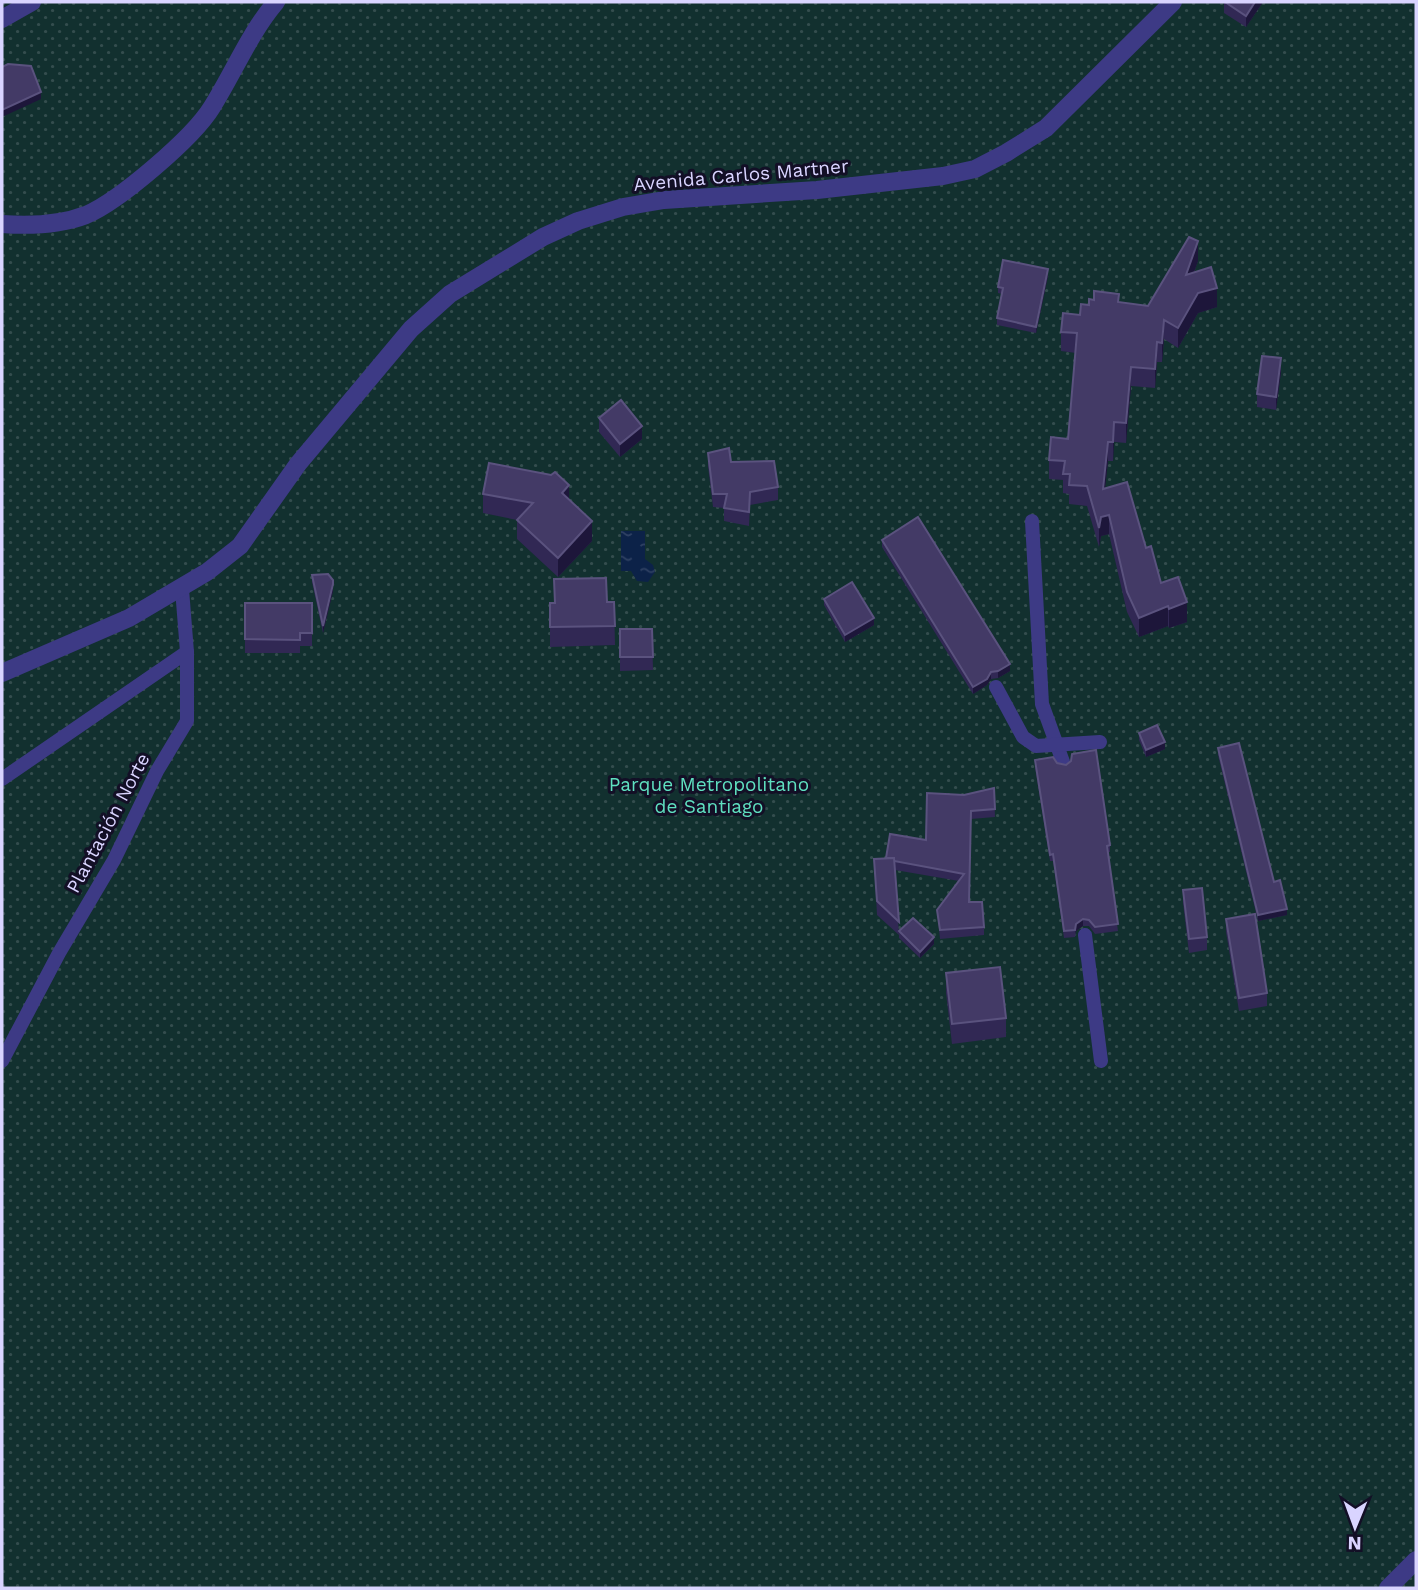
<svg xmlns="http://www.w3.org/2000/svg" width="1418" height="1590" viewBox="0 0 1418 1590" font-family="'Work Sans',sans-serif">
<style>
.park{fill:url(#park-dots)}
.water{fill:url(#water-ripples)}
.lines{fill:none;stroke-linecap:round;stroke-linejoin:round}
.lane{stroke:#3d3a85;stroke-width:14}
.street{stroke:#3d3a85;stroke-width:18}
.wall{fill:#312854}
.shaded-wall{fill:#1d163a}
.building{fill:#433a66;stroke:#5a527e;stroke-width:2}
.labels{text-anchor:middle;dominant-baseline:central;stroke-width:6;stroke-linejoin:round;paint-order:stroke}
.street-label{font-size:19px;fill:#d9d4ff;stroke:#130f26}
.park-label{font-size:19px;fill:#5fe0c0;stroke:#130f26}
</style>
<defs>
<pattern id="park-dots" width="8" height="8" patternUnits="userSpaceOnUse" patternTransform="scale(1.75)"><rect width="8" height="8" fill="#12302f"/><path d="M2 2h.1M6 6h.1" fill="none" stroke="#344d4e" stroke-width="1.8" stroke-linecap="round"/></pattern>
<pattern id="water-ripples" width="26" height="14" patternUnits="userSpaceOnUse" patternTransform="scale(1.75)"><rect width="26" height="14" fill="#0c2248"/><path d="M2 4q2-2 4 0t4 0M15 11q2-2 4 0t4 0" fill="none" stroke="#2f4163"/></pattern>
</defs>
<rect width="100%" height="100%" fill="#130f26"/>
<rect class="park" x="2" y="2" width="1414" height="1586"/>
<path class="water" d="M621,531H645V559L653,565L655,572L648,582L637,581L631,571H621Z"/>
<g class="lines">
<g class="lane">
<path d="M1032,521L1042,704L1063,762"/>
<path d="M996,687L1023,737L1036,746L1100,742"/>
<path d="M2,779L187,652"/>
<path d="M1085,935L1101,1061"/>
<path d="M2,1061L59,953L114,860L157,771L187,721V652L182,589"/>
</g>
<g class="street">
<path d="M2,19L32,2"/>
<path d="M2,224C30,226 60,225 86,215C119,201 193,138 212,107C234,72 249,34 276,2"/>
<path d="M2,673L129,618L207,572L240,546L298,464L411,329L450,294L543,237L578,221L623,207L664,200L817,190L943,176L975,169L1006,153L1046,128L1173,2"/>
<path d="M1388,1588L1416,1560"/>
</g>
</g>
<g class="wall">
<path d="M1224,2H1263L1246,27L1224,13Z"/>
<path d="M1198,261L1194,272L1217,307L1198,313L1178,348L1164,339L1162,362H1157L1155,388L1131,386L1126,443L1114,442L1113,461H1108L1105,488L1146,548L1161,583L1187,622L1169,628L1168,626L1139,637L1127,612L1109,534L1101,536L1099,547L1087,506L1069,504V494L1063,493V480L1049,479V460L1068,439L1076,353L1061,351V332L1089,305L1119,302L1148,306Z"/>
<path d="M1048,276L1036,333L997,325V318L1002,294L998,293V287Z"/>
<path d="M1281,372L1276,410L1257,407V394Z"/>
<path d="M599,418L642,439L620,457L599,432Z"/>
<path d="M708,453L778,487V500L750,505L749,526L724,521V508L713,507L708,466Z"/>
<path d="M483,494L569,500L592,541L558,577L517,539V520L483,513Z"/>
<path d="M882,540L1010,671L998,678L991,679L987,685L973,694L882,547Z"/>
<path d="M312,575L333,580V591L323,633L312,582Z"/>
<path d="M824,599L874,625L845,642L824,605Z"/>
<path d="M614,602L615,645L550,647V603Z"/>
<path d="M245,603H312V646H300V653H245Z"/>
<path d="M620,629H652L653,670L620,671Z"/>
<path d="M1139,733L1165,749L1146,757L1139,740Z"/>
<path d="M1218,748L1274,882L1287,915L1258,921L1218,755Z"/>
<path d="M1035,760L1066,765L1071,761L1110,845V852H1108L1118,931L1095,934L1089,926H1083L1076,931L1075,937L1064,938L1053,861H1050L1035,767Z"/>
<path d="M994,788L995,817L971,819L969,902L984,927V935L940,939L937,910L959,881L895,870L899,935L877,915L874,859L886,858L926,840L964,795Z"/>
<path d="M1183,890L1207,937V950L1189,953L1183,903Z"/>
<path d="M1226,919L1267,993V1006L1239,1011L1226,932Z"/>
<path d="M899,931L934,944L920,958L899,938Z"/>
<path d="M946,973L1006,1018V1037L952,1044L946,993Z"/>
</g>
<g class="shaded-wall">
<path d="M1255,2H1263L1246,27V16Z"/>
<path d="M41,92V99L2,117V110Z"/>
<path d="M1198,241V261L1186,294V275Z"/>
<path d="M1048,269V276L1036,333V327Z"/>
<path d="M1217,288V307L1198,313L1178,348V328L1198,293Z"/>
<path d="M1164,320V339L1162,362V343Z"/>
<path d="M1157,342V362L1155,388V369Z"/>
<path d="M1281,358V372L1276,410V397Z"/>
<path d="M1131,367V386L1126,443V423Z"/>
<path d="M1114,422V442L1113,461V442Z"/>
<path d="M642,426V439L620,457V444Z"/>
<path d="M1108,442V461L1103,508V489Z"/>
<path d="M569,485V505L562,493Z"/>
<path d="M1109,515V534L1101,536L1099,547V528L1101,517Z"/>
<path d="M592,521V541L558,577V558Z"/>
<path d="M333,584V591L323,633V626Z"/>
<path d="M1187,602V622L1169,628V609Z"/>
<path d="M1168,606V626L1139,637V618Z"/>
<path d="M874,618V625L845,642V635Z"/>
<path d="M1010,664V671L998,678V671Z"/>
<path d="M991,672V679L987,685L973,694V687Z"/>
<path d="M1165,742V749L1146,757V750Z"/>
<path d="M1287,909V915L1258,921V915Z"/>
<path d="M1083,919V926L1076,931L1075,937L1076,924Z"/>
<path d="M934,937V944L920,958V952Z"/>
</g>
<g class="building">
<path d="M1225,2H1255L1246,16Z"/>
<path d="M8,64L31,66L41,92L2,110V67Z"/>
<path d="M1189,237L1198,241L1186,275L1211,267L1217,288L1198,293L1178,328L1164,320L1162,343L1157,342L1155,369L1131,367L1126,423L1114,422L1113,442H1108L1103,489L1127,482L1146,548L1151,546L1161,583L1178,577L1187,602L1169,609L1168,606L1139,618L1127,592L1109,515L1101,517L1099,528L1087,486L1069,485L1070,474H1063L1065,461L1049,460L1051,437L1068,439L1077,333L1061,332L1063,313L1080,315L1081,304L1089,305V299L1094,300V291L1119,294L1118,302L1148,306Z"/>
<path d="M1003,260L1048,269L1036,327L997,318L1003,288L998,287Z"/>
<path d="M1262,356L1281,358L1276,397L1257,394Z"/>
<path d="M621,400L642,426L620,444L599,418Z"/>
<path d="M729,448L731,462L774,461L778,487L750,492L749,512L724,508L727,494H713L708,453Z"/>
<path d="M489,463L551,475L555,472L569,485L562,493L592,521L558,558L517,520L533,503L483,494Z"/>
<path d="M918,517L1010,664L998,671L991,672L987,679L973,687L882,540Z"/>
<path d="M328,574L333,580V584L323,626L312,575Z"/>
<path d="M606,578L607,602H614L615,626L550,627V603H555L554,579Z"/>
<path d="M852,582L874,618L845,635L824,599Z"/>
<path d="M245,603H312V633H300V640L245,639Z"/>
<path d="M620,629H652L653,657H620Z"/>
<path d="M1157,725L1165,742L1146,750L1139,733Z"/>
<path d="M1239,743L1274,882L1280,880L1287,909L1258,915L1218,748Z"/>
<path d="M1096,750L1110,845L1107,846L1118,924L1095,927L1089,920L1083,919L1076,924L1075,930L1064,931L1053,854L1050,855L1035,760L1053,757L1057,763L1066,765L1071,761L1072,754Z"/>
<path d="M994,788L995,809L971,811L969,902H982L984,927L940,930L937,910L964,874L894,861V858H886L890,834L926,840L927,793L964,795Z"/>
<path d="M894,858L899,922L877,901L874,859Z"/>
<path d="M1202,888L1207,937L1189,939L1183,890Z"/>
<path d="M1255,914L1267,993L1239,998L1226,919Z"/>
<path d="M913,918L934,937L920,952L899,931Z"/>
<path d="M1000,967L1006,1018L952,1024L946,973Z"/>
</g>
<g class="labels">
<g class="street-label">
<text transform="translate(741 175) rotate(-5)">Avenida Carlos Martner</text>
<text transform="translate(108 823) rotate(-62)">Plantación Norte</text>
</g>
<g class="park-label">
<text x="709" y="784">Parque Metropolitano<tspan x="709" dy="22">de Santiago</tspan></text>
</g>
</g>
<rect width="1418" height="1590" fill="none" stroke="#d9d4ff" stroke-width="7"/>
<g transform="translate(1355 1527) rotate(181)" stroke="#130f26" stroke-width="5" paint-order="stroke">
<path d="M0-5L12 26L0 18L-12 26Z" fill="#d9d4ff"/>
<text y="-10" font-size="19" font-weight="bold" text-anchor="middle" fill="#d9d4ff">N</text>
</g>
</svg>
